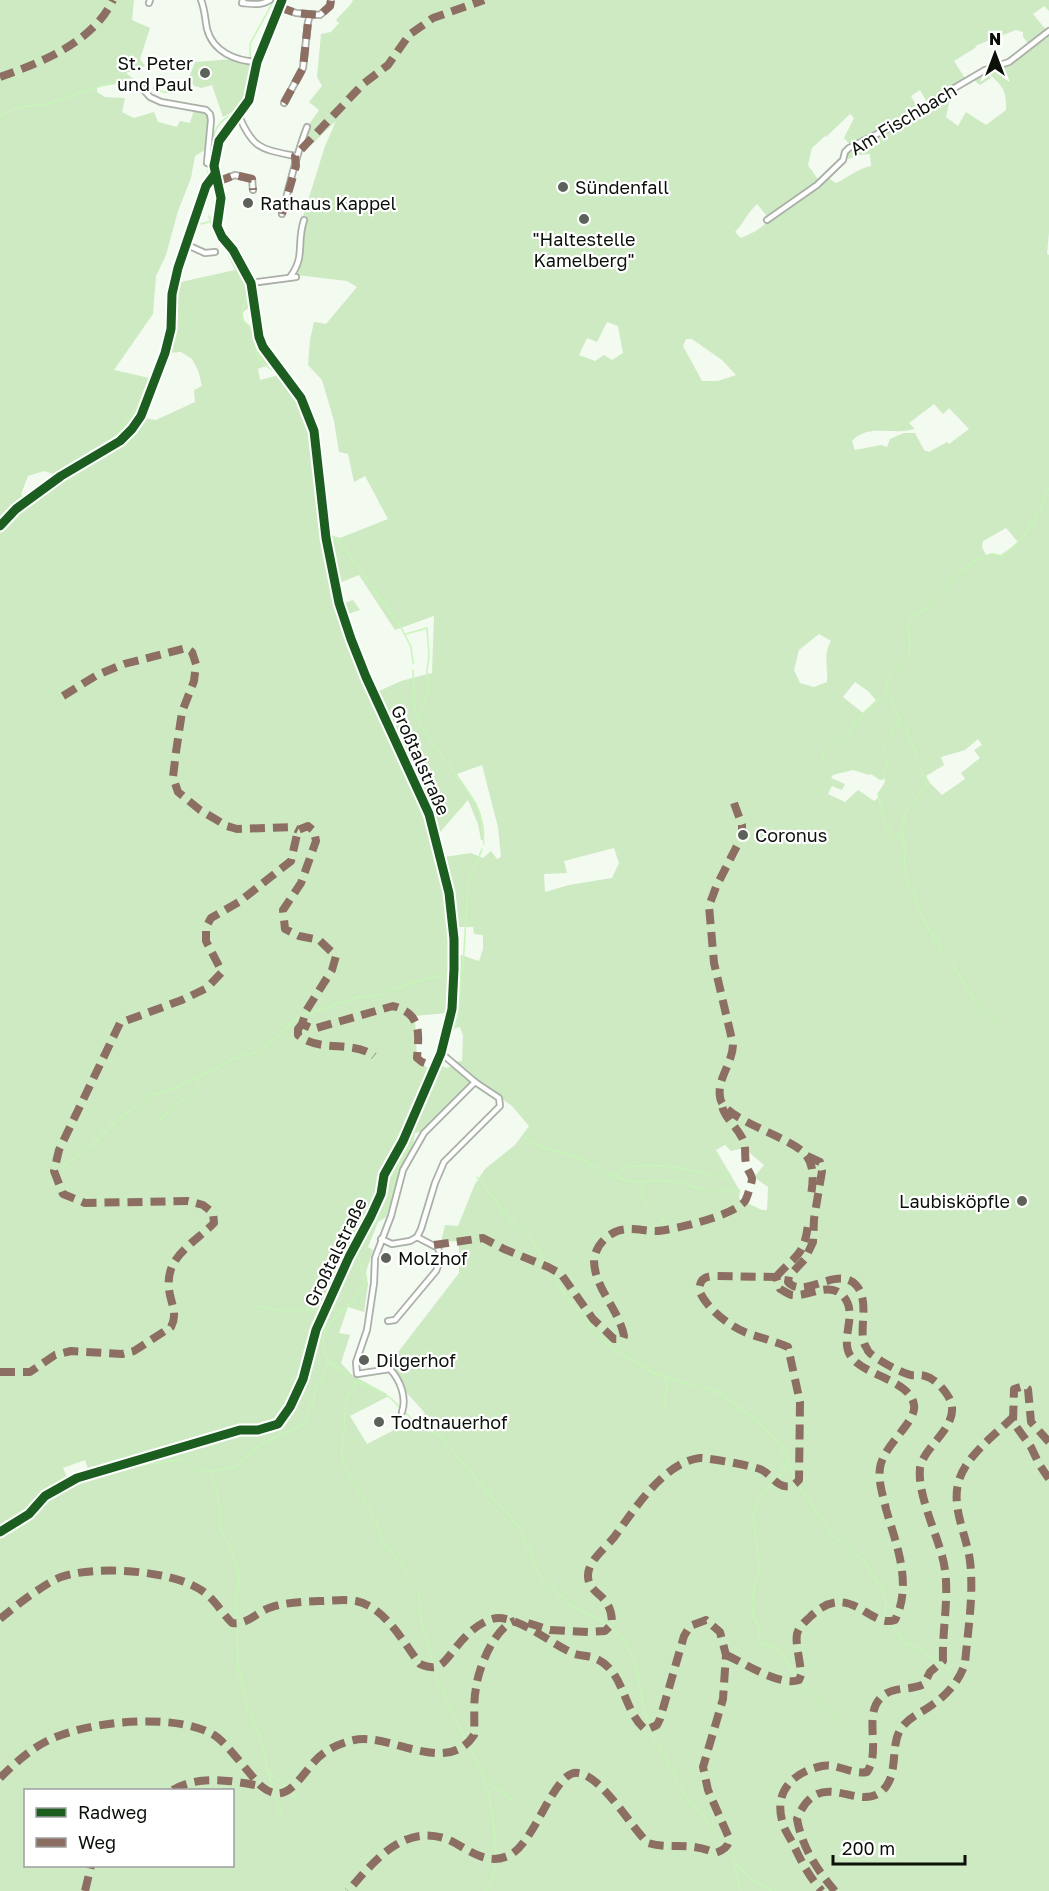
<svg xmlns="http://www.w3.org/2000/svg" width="1049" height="1891" viewBox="0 0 1049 1891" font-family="'Golos Text',sans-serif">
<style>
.green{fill:#cdeac2;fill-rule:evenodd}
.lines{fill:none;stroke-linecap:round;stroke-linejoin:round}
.stream{stroke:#c8f5b9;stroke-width:1.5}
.minor-casing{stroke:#aab0a8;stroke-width:8}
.minor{stroke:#fdfefd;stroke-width:4.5}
.quiet{stroke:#8d6e63;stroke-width:8;stroke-dasharray:15 8;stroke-linecap:butt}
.cycleway-casing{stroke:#fff;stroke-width:13}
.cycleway{stroke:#1b5e20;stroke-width:9}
.poi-dot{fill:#5c625a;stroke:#fff;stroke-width:2}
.labels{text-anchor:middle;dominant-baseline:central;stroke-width:4.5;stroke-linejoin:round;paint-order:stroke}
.poi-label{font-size:18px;fill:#0b1009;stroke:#fff;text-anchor:start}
.street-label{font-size:18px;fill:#0b1009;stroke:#fff}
</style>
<rect width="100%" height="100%" fill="#f3faf0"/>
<g class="green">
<path d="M0,0H134L132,20L150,28L140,59L145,66L126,73L136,81L97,87V92L105,97L125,98L122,112L134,118L154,112L158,122L177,127L180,121L190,123L194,110L206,111L210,118L205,150L195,156L191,178L178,211L166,255L156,276L153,314L114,370L154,379L145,404L139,413L134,417L125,433L113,442L114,446L130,435L143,418L156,420L195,402L194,390L202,386L198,370L192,359L181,352L167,353L173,328L176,280L181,282L235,270L226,251L220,243L223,241L242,269L239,270L244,279H246L252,299L249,300L250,307L243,312C242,324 250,324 256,331L258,344L270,364L258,369L260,380L279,375C286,383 295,391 300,400C323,442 314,494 324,538H328L327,534L340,538L388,519L365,476L354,482L348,454L339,452L334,421L322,380L308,365L310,340L314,322L326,324L357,287L347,281L297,275L302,259V220L325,146L336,121L311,145L303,144L308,126L319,110L309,102L322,86L317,77L321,34L331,32L339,23L336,20L351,4L353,0H1049V11L1044,6L1033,14L1047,31L1029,44L1023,37V32L1016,30L977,45L975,48L954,61L966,80L929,106L920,90L911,96L921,114L985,71L1009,63L1049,33V232L1047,254L1049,255V1891H0ZM987,72C1002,86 1007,89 1006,110L986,125L966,112L958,126L946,117L951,94L974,80L980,85L991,78L987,73L981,76ZM850,114L854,118L844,138L852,147L846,156L849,159L857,155L870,154L871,166C857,169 849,177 836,183L825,176L819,181L808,165L812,148L825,136L826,137ZM757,204L770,220L756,231L741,238L735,232C744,223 747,213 757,204ZM607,322L618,326L623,353L612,360L604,355L595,361L579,355L587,338L597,342ZM686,339H692L722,360L736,375L718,381H702L683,346ZM934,404L943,414L949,408L969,429L949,444L947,442L929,452L924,450L915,433H904L890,439L887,447L881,445L855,450L852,441C863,428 880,431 895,431C901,432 909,430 915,429L909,423ZM44,471L57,475L60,479L28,502L21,494L28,476ZM1006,528L1018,542L1001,555L992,553L986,555L982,547L983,541ZM359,575L395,630L434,616L432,673L401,681L377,692L348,614L360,610L353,600L345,603L339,583ZM819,634L831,641C823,655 828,665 827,682L814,687L800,683L794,670L799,650ZM855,682L868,691L876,700L863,713L843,697ZM978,739L982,745L974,750L980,758L961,773L965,779L942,795L930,783L926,776L944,765L941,757L965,750ZM482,765L498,827L501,857L497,859L491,851L483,858L471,853L444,857L454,897L457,927H473L474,934L483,935V949L479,961L458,954L452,1029L460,1027L463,1036L462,1061L454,1062L450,1067L446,1068L440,1064L437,1070H431L417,1061L415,1016L447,1013C454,948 450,902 434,839L468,800L478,824L481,840H484C486,813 471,795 457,774ZM853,770L869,775L871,774L880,780L885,779V782L878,793V798L874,801L858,790L845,802L828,794L832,786L842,790L845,784L831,778L833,775ZM614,848L619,863L612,878L569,885L545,892L544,874L567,873L564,861ZM475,1079L512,1106L529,1126L515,1145L485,1169L475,1184L458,1226L445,1225L441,1242L459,1241V1273L399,1351L388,1362L405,1391L425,1413L406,1431L394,1430L367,1444L350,1416L387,1397V1394L352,1375L341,1363L350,1335L339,1333L348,1307L364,1312L368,1284L366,1272L373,1250L368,1247L378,1222L386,1217L401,1168L413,1146L415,1133L421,1132ZM725,1145L731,1151L744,1148L764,1165L754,1177L768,1187L767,1210H762L739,1199L740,1191L716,1150ZM85,1460L91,1477L70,1484L63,1468ZM26,1790H232V1866H26Z"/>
<path d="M233,59L250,65L246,94L237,110L223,117L212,85L201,88L187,83L195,62Z"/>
</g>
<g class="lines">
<g class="stream">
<path d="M250,58V44L274,0"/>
<path d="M153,88C166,94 174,94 186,87"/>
<path d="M240,109L247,95L250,64"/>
<path d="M0,117C23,101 31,109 53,102C74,95 128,72 148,85"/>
<path d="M210,152C213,132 217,120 237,112"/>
<path d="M205,182L209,168"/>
<path d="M209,216L212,227L228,250L245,283L248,291L242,311V320L251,328L256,336L257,352L260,361L276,373"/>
<path d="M193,230L200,224L209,222"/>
<path d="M168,349C178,335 175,313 177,296C178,282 181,266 186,253"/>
<path d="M152,374L160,350L163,349"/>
<path d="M279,375L303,411L310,430L320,527L324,532"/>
<path d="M113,442L112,440L137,407L149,379"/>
<path d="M84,465L104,455L115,446"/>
<path d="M13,515L38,496"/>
<path d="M327,535L335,538L342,545L402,629L411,647L413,663"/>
<path d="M991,554L1002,556C1016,546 1026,535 1035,520C1041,510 1042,499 1049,488"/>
<path d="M406,634L427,628L429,655L427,671L429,686L419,717"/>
<path d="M413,670L415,711L423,729L476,804L480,814L484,844"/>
<path d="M886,689L892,672L909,658L910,639L907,628C915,609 920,616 930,605C947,585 957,569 983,557"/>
<path d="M904,725L918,758"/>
<path d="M822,761L824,755L848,732L865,711L888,693L900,719L883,750"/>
<path d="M919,766L926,781V786L905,813L902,832L905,850L904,872L925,923L939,944L942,954"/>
<path d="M883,779L888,759"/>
<path d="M878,793C878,799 887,831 892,835C895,837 899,837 902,837"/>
<path d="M952,964L975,1002L998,1024"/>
<path d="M305,1015L360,996C378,1000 392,989 409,984C423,980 436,976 450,973"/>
<path d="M446,1054L452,1032L457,1024L463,967L468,885L482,849"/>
<path d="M158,1121L196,1089L200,1077"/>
<path d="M524,1135C530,1148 564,1152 578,1158C594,1165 607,1175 624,1180C641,1184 658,1179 675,1182C686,1183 696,1189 707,1190"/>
<path d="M62,1167L90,1147L116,1121L151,1095L174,1089L193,1078L214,1071L228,1061L256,1052L281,1034L294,1020L302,1016"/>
<path d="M614,1176C632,1155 691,1170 714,1176"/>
<path d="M477,1177C487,1188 494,1199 503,1211C517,1229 538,1241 545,1263"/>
<path d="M721,1177L730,1174"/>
<path d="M642,1184V1197L648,1205"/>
<path d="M714,1190H740"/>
<path d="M652,1211L662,1219L666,1225"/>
<path d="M669,1231L670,1236"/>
<path d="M545,1266L552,1270L562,1291L589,1323L592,1330L611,1347L653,1373L694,1386"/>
<path d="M258,1306L275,1310H321"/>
<path d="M331,1310H342"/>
<path d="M329,1363L339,1368L349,1377"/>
<path d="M666,1378L667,1388L664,1400L667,1412"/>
<path d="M356,1381C374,1388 387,1392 400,1408"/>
<path d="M357,1382L346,1398L343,1447L341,1453L344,1465L375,1520L382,1540L404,1568L419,1594L421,1620L433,1663"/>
<path d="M702,1387C722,1390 771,1430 782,1448C788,1457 790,1468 795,1478"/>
<path d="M405,1412L412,1419L441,1437L493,1499L510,1516L521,1530L539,1575L573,1607L605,1623"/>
<path d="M211,1471L220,1507V1528L225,1537"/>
<path d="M778,1478L782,1474L787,1461"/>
<path d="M773,1483L758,1499L753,1516L760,1569L752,1596V1615L760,1628L759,1641L775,1648L786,1660L797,1676"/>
<path d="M800,1488L833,1535L864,1561L872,1573L886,1597L885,1616L889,1620"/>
<path d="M61,1490L122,1469L177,1460L184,1461L195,1470H201L211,1471L235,1467L259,1445L302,1425L311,1408L316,1390L329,1363C312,1331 335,1320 354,1299C358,1294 361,1288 365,1283L358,1253L364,1240L390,1203L400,1162L412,1143L414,1125L419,1112L445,1059"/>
<path d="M0,1537L30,1521L50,1496L57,1492"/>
<path d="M228,1542L238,1570L239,1583L236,1600L237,1621"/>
<path d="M610,1626C646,1661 635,1684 649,1727"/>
<path d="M893,1626L905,1644L922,1650L951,1672"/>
<path d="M237,1628L238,1667L248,1709L260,1737L273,1790"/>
<path d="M435,1670L438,1681L465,1739"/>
<path d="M801,1682L841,1725"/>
<path d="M652,1733L687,1799L702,1813L709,1825L726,1843"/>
<path d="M469,1746C490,1783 494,1815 496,1856"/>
<path d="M267,1771L287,1787"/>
<path d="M485,1780L516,1803"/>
<path d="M292,1793L297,1799"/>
<path d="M277,1799L281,1815"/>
<path d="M732,1852C738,1873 754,1881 772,1891"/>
<path d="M735,1865L740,1891"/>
<path d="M486,1891L493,1877L496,1865"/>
</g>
<g class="minor-casing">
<g id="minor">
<path d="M201,0C205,10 205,19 207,29C213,52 236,61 257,62"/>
<path d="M243,0L242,3C252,4 261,6 270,0"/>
<path d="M149,3L150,0"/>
<path d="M279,7L296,13L320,15L330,6L331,0"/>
<path d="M141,87L150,97L161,102L206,110L210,114L211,120L207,163L214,166"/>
<path d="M284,103L303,68L308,22L310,15"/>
<path d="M239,116C253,149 261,149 295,156"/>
<path d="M217,182L235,175L252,179L253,190"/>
<path d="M282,214C290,184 296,155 307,127"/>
<path d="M767,220L817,185L843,160L845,152L849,148L921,112L951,90L985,70L1009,62L1049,31"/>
<path d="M185,244L205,253L215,252"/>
<path d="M290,277C306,256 296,244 304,220"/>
<path d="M251,283L296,277"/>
<path d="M0,526L16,509L61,476L120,441L132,429L141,416L165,353L171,329L172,294L178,268L206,186L215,174"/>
<path d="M381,1239L392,1244L410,1241L417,1237L421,1229L435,1183L444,1162L500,1106L499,1098L475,1082L441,1053"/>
<path d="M388,1321L395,1320L436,1271C440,1262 442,1257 438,1248L417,1237"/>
<path d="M402,1412C407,1397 400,1380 390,1369L357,1374L356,1362L367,1330L374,1283L375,1258L391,1216L403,1170L424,1133L475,1082"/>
<path d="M0,1532L29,1514L45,1496L77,1478L240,1430H258L278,1424L290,1407L303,1379L316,1330L349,1257L371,1216L381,1194L384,1175L403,1141L441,1053L452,1009L454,969V939L449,893L429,814L366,677L351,639L339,603L326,538L314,431L301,398L263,347L259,337L251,283L233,250L222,237L217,226L221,198L214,166L219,141L249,100L257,62L282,0"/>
</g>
</g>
<use href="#minor" class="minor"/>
<g class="quiet">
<path d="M279,7L296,13L320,15L330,6L331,0"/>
<path d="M0,77C42,62 92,43 113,0"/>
<path d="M284,103L303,68L308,22L310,15"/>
<path d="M217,182L235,175L252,179L253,190"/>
<path d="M282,214L296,166L295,156L363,84L388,65L409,35L433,18L484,0"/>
<path d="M63,696L97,675L124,664L186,648L192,652L196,664L194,681L182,712L176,752L173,777L178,792L200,810L227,826L237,829L292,827L298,830"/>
<path d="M734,803L742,825V836L716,887L709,906L714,963L733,1044C733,1063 717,1078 720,1097C722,1120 791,1136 806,1155C815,1166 813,1183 811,1195"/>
<path d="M302,1024L298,1029V1035C319,1053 354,1040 374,1056"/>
<path d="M807,1156L820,1162L822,1171L814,1219L813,1242L805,1259L789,1276L788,1282C804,1300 837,1265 856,1285C870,1300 859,1328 864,1343C865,1346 867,1348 868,1351C873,1358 903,1374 911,1375C916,1376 920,1374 925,1376C934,1378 943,1388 948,1396C965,1424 924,1444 920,1468C917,1498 941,1540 945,1570C949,1600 942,1630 943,1661L930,1672L924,1684C913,1690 898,1687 887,1693C859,1709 883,1749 867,1772C852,1775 837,1763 822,1766C790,1773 772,1794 784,1827C787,1834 792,1841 795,1848C802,1863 810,1878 822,1891"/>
<path d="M434,1245L483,1238L504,1249L548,1267L561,1274L593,1319L614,1339H623L624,1336C619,1309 594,1288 594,1260C595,1248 604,1237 615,1232C628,1226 642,1231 656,1231C674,1230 735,1215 745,1201C747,1198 752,1182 752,1179C752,1175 748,1171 747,1167C743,1156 748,1146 741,1136C735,1125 725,1118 722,1106"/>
<path d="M776,1277C795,1255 804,1257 808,1225"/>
<path d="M0,1372H30L55,1355L71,1351L122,1354L134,1351L171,1327C177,1315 173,1308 170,1295C162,1258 191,1246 214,1223L213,1213L203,1205L188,1201L85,1203L63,1194L54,1171L59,1150L120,1023L182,1000L207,988L222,972L206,941V927L211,918L239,902L291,861L298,830L308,826L314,831L316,841L301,883L283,910L285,929L299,936L319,940L336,956L332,970L306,1011L302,1024L313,1029L393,1006C422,1014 419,1033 417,1058L422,1062L435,1067"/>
<path d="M1049,1442L1031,1422L1028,1389L1024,1386L1014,1389L1013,1422L1031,1447L1039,1464L1049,1479"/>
<path d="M0,1619C14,1607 45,1583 61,1577C95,1565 171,1570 201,1590C214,1598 221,1612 232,1623C247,1625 256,1613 269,1608C286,1602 302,1602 319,1601C331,1601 344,1599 356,1601C385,1607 403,1642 420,1664C425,1666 432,1669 438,1666C444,1664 449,1656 454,1650C464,1637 476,1624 492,1619C515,1612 553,1646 575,1654C582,1656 591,1656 597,1659C625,1672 623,1712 646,1730L657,1725L660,1719L684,1636L690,1626L706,1620L720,1632L726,1655L723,1699L703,1767L708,1790L729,1838C729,1847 724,1850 715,1853C688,1841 672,1850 648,1843C631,1827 602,1776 578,1773C554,1769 535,1845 508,1856C493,1862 482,1858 469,1851C463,1848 456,1843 449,1840C405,1822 374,1861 348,1891"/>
<path d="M528,1623L550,1630L589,1632L605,1631L612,1624C612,1616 611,1609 606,1602C600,1593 589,1590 588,1577C587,1561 606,1548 615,1536C634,1510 664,1462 700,1458C709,1458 755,1466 762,1470C770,1474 775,1484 784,1486C791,1488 794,1485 799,1480L800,1402L788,1347C774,1341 761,1338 747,1333C729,1326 706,1308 699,1290C700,1280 703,1277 713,1276L776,1277"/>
<path d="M726,1655C743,1662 780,1687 799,1680L801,1675C801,1664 795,1644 797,1634C799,1626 806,1621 811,1616C850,1579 869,1629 895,1620C913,1584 896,1544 886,1509C883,1495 878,1482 880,1468C883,1445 917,1422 914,1405C910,1379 862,1376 850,1355C840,1338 858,1314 844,1297C830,1280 810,1297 792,1295C788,1294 784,1291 780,1289L776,1277"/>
<path d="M0,1778C14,1764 29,1750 47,1741C86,1721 176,1712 214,1735C226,1742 249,1774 261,1786C286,1807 299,1778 314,1762C323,1751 340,1743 354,1740C389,1732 447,1777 474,1735C475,1719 473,1703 476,1688C478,1669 495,1626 515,1621"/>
<path d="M173,1790C199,1774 233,1781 261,1786"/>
<path d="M85,1891L91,1866"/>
<path d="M835,1891C817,1870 802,1847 797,1819C819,1764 857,1813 882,1791C899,1776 890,1748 900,1730C908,1717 921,1713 932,1705C947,1695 960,1680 965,1663C968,1629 974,1595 970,1561C967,1537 952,1509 958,1484C964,1457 994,1436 1013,1417"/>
</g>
<g class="cycleway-casing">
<g id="cycleway">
<path d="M0,526L16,509L61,476L120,441L132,429L141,416L165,353L171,329L172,294L178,268L206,186L215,174"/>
<path d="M0,1532L29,1514L45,1496L77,1478L240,1430H258L278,1424L290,1407L303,1379L316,1330L349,1257L371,1216L381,1194L384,1175L403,1141L441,1053L452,1009L454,969V939L449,893L429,814L366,677L351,639L339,603L326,538L314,431L301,398L263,347L259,337L251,283L233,250L222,237L217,226L221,198L214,166L219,141L249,100L257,62L282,0"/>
</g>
</g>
<use href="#cycleway" class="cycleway"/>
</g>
<g class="poi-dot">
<circle cx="205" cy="73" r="6"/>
<circle cx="563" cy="187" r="6"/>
<circle cx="248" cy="203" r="6"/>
<circle cx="584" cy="219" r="6"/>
<circle cx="743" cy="835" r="6"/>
<circle cx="1022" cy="1201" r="6"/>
<circle cx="386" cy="1258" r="6"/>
<circle cx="364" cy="1360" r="6"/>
<circle cx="379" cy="1422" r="6"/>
</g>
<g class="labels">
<g class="poi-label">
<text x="193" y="63" text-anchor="end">St. Peter<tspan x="193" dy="21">und Paul</tspan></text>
<text x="575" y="187">Sündenfall</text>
<text x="260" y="203">Rathaus Kappel</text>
<text x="584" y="239" text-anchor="middle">"Haltestelle<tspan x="584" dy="21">Kamelberg"</tspan></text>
<text x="755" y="835">Coronus</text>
<text x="1010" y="1201" text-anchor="end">Laubisköpfle</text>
<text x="398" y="1258">Molzhof</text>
<text x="376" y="1360">Dilgerhof</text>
<text x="391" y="1422">Todtnauerhof</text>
</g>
<g class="street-label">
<text transform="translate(903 119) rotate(-31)">Am Fischbach</text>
<text transform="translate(421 760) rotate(66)">Großtalstraße</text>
<text transform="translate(335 1252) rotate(-64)">Großtalstraße</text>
</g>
</g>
<rect x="24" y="1789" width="210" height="78" fill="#ffffff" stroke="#9d9f9d" stroke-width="1.5"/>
<rect x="36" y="1808" width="30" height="9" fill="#1b5e20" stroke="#9d9f9d" stroke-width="1.5"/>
<text x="78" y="1819" font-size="18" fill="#0b1009">Radweg</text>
<rect x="36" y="1838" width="30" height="9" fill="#8d6e63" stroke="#9d9f9d" stroke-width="1.5"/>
<text x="78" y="1849" font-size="18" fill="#0b1009">Weg</text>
<g transform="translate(995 54)" stroke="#ffffff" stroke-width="4.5" paint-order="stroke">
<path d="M0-4.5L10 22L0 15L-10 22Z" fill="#0b1009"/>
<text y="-9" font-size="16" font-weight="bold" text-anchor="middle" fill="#0b1009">N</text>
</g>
<path d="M833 1855v9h132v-9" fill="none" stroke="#0b1009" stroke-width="3"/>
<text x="842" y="1855" font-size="18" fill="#0b1009" stroke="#ffffff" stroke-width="4.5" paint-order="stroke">200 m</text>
</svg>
